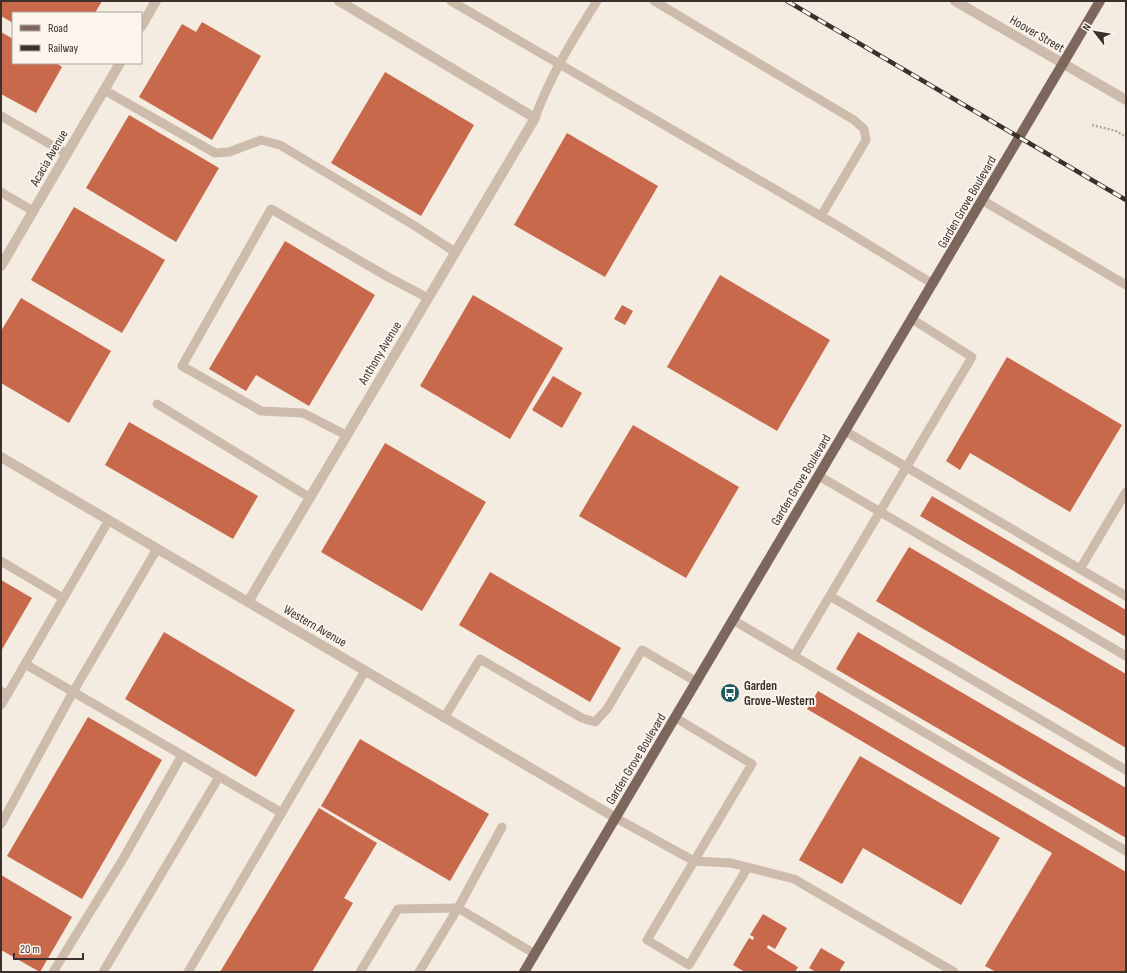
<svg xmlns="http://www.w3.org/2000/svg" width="1127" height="973" viewBox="0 0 1127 973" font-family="'Sofia Sans Condensed',sans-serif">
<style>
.building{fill:#c8694b}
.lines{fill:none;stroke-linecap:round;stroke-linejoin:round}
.path{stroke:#b9a596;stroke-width:2.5;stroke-dasharray:2 2;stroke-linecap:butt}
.service{stroke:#cdbbac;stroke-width:9}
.minor{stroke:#cdbbac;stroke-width:10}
.tertiary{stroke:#cdbbac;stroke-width:10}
.primary{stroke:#7d675c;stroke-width:10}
.rail-casing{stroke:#3b302b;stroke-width:4.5}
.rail{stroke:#fbf5ee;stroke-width:3;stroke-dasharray:9;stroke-linecap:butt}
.labels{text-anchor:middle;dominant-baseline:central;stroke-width:4;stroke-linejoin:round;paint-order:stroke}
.street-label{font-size:13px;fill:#3b302b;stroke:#fbf5ee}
.poi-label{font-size:13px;font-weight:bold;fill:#3b302b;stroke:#fbf5ee;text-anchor:start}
</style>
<rect width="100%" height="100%" fill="#f4ebe1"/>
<g class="building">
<path d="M1,1H102L95,13H13V23L1,16Z"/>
<path d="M202,22L261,56L212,140L139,97L182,24L196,32Z"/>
<path d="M1,32L13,39V63H56L62,67L36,113L1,94Z"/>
<path d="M385,72L474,125L421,216L331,163Z"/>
<path d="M129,115L219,168L176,242L86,188Z"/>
<path d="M567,133L658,186L605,277L514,225Z"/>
<path d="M74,207L165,260L122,333L31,280Z"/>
<path d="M285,241L375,295L309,406L256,375L246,391L209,369Z"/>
<path d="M720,275L830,340L777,431L667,367Z"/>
<path d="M473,295L563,348L510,439L420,386Z"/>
<path d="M21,298L111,351L69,423L1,383V331Z"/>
<path d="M622,305L633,311L625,325L614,319Z"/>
<path d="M1007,357L1122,425L1070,512L970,453L960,470L946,461Z"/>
<path d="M553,376L582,393L562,428L532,410Z"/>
<path d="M129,422L258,496L233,539L105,465Z"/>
<path d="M633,425L739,487L686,578L579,516Z"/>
<path d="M385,443L486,502L422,611L321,552Z"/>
<path d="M932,496L1126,610V637L920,516Z"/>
<path d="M909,547L1126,674V748L876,601Z"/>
<path d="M490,572L621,648L590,702L459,625Z"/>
<path d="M1,580L32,598L1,651Z"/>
<path d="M164,632L295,710L256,777L125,699Z"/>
<path d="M858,632L1126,788V838L836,669Z"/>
<path d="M818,691L1126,872V972H996L985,966L1052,853L807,709Z"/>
<path d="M88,717L162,760L82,899L7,856Z"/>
<path d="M360,739L489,814L450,881L321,806Z"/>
<path d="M860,756L1000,838L961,905L863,848L842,884L799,860Z"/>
<path d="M319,808L377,843L344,898L353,903L312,972H220Z"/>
<path d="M1,875L72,917L40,972L1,950Z"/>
<path d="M763,914L787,928L775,949L768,945L767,948L798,967L795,972H745L733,965L749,938L753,940L754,937L750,935Z"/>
<path d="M821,948L845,962L839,972H816L809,968Z"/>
</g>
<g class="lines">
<path class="path" d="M1092,125L1116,131L1126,137"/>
<g class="service">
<path d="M451,1L838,226L933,284"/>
<path d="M654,1L854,120L864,129L866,140L821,216"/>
<path d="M104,90L215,153L229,152L261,140L280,145L415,226L455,252"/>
<path d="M1,116L67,154"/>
<path d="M535,118C550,76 573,39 597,1"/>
<path d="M1,192L33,211"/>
<path d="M982,200L1126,285"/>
<path d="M157,404L309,497"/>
<path d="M845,431L1126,596"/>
<path d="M346,435L303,413L261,411L182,366L271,209L388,277L428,298"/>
<path d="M819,476L1126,656"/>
<path d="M1,561L63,598"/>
<path d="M1080,569L1126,492"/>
<path d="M830,596L1126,770"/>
<path d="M733,620L1126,851"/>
<path d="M794,656L972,357L912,319"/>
<path d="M25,664L109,520"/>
<path d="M1,691L7,695L25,664L282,813"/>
<path d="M1,705L7,695"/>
<path d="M444,718L480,659L582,718L595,722L607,709L642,650L697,682"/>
<path d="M676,718L752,764L647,940L689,965L748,867"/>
<path d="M616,818L694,861L731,863L794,879L954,972"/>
<path d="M1,824L73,692L157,549"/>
<path d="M53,972L123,859L182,755"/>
<path d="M103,972L219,777"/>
<path d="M188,972L365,671"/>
<path d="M360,972L398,909L458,908L535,954"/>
<path d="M419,972L458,908L502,827"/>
</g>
<g class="minor">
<path d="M141,27L156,1"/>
<path d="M1,266L120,63"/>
<path d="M248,602L535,118L339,1"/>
</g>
<g class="tertiary">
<path d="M955,1L1126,100"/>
<path d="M1,457L616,818"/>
</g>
<path class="primary" d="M524,972L1100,1"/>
<g class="rail-casing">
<path id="rail" d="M787,1L1126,200"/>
</g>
<use href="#rail" class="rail"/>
</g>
<defs>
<g id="bus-disc" transform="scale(1)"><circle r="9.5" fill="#1f5a5e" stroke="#fbf5ee"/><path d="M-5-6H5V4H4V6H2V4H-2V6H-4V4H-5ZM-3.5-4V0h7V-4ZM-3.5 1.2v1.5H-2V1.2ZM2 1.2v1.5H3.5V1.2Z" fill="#fff"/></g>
</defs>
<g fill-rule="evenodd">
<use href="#bus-disc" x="730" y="693"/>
</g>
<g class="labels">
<g class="street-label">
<text transform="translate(1037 34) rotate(30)">Hoover Street</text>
<text transform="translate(49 158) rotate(-60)">Acacia Avenue</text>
<text transform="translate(967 202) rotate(-60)">Garden Grove Boulevard</text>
<text transform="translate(380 353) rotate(-59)">Anthony Avenue</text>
<text transform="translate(801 480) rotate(-59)">Garden Grove Boulevard</text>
<text transform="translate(315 626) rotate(30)">Western Avenue</text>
<text transform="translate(636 759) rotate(-59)">Garden Grove Boulevard</text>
</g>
<g class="poi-label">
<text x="744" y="686">Garden<tspan x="744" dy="15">Grove-Western</tspan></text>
</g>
</g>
<rect width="1127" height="973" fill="none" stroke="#3b302b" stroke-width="4"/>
<rect x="12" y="12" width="130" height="52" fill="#fbf5ee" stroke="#aea6a0"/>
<rect x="20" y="25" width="20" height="6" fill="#7d675c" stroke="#aea6a0"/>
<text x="48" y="32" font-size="12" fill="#3b302b">Road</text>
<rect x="20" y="45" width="20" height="6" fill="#3b302b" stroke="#aea6a0"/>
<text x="48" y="52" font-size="12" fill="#3b302b">Railway</text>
<g transform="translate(1095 32) rotate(301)" stroke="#fbf5ee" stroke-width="3" paint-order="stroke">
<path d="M0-3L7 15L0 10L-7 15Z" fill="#3b302b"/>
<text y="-6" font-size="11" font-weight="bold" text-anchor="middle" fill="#3b302b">N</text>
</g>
<path d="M14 953v6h69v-6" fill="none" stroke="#3b302b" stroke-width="2"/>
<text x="20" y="953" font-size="12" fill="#3b302b" stroke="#fbf5ee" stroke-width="3" paint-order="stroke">20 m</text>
</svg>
